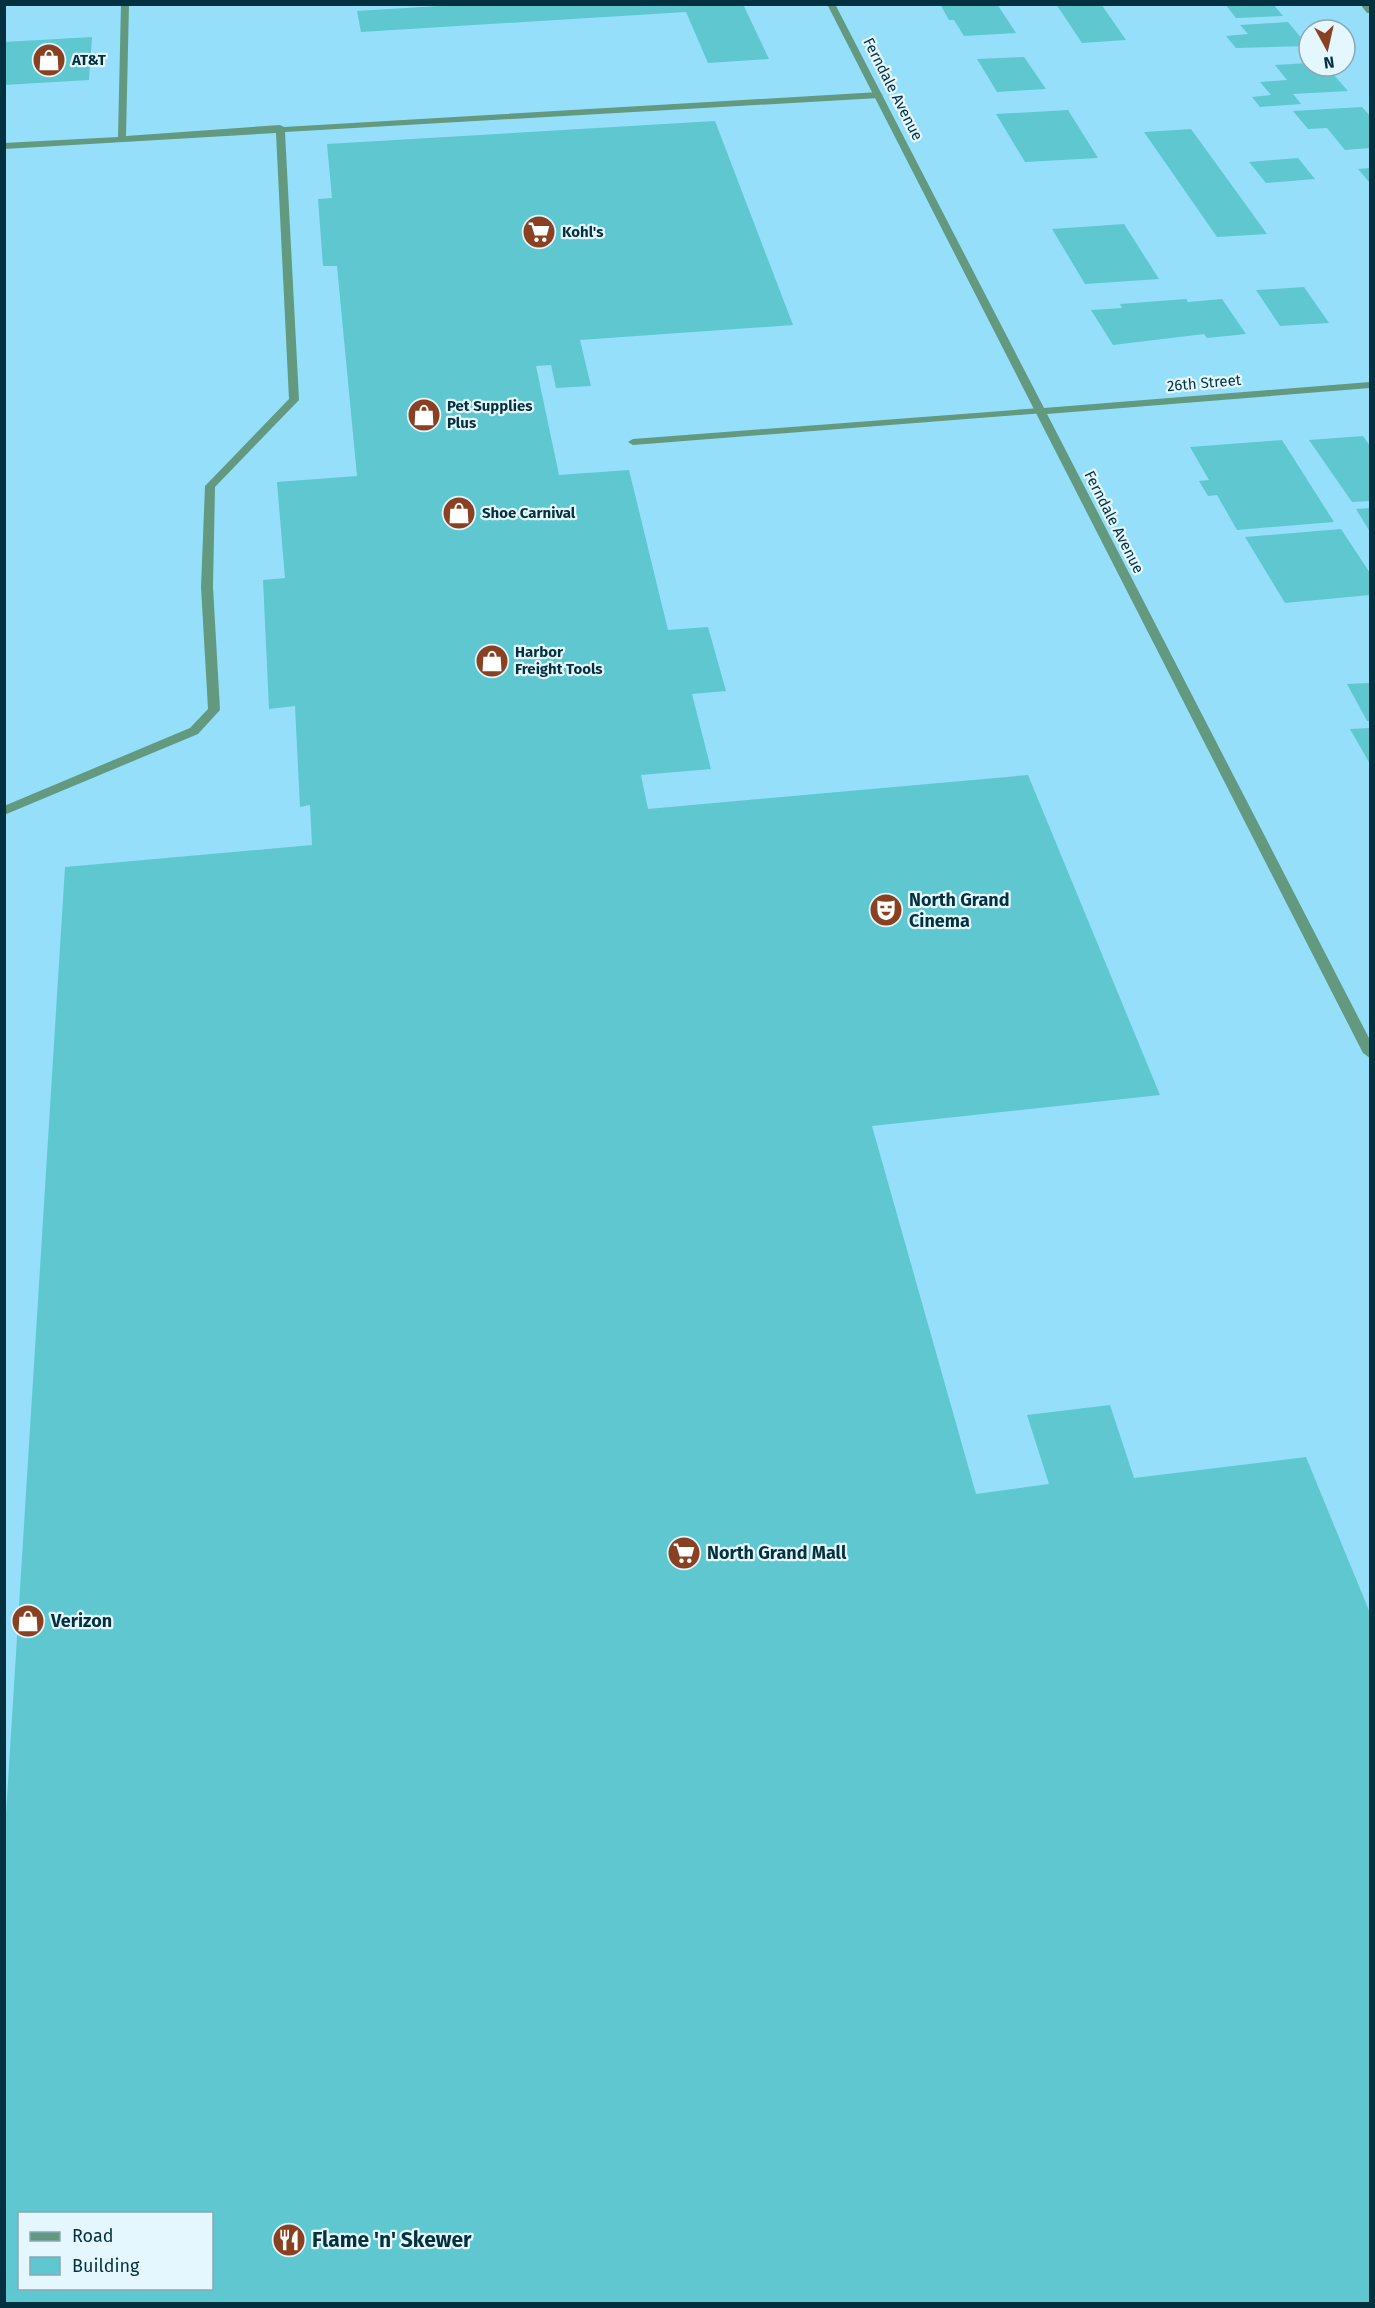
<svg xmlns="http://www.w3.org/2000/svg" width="1375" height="2308" viewBox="0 0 1375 2308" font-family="'Fira Sans',sans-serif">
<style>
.building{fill:#5fc7d0;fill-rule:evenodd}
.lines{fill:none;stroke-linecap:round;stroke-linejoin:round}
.lane{fill:#62997f;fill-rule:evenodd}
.street{fill:#62997f;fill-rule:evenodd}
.labels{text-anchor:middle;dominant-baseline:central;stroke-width:4.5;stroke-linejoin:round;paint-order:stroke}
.far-poi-label{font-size:15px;font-weight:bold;fill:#04313f;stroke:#e5f7fe;text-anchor:start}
.far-street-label{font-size:15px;fill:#04313f;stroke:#e5f7fe}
.poi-label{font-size:18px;font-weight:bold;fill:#04313f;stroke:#e5f7fe;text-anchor:start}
.near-poi-label{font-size:21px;font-weight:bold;fill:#04313f;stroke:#e5f7fe;text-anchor:start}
</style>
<rect width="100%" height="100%" fill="#95dffa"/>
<g class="building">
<path d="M471,4H743L769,59L708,63L686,12L361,32L357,11Z"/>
<path d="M940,4H997L1016,33L964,36L954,20H949Z"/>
<path d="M1056,4H1101L1126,40L1082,43Z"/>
<path d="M1225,4H1273L1283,16L1236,18Z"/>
<path d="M1288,22L1308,46L1236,48L1226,36L1248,34L1240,25Z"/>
<path d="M92,37L89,80L4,85V42Z"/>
<path d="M1024,57L1046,89L997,92L977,59Z"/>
<path d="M1309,63V66H1326L1348,91L1293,94L1301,104L1260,107L1252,97L1271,95L1260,82L1287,80L1275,65Z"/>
<path d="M1362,107L1370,116V148L1345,150L1327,128L1308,129L1293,111Z"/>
<path d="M1068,110L1098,158L1025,162L996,114Z"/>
<path d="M715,121L793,325L580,340L591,386L556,388L551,365L536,366L559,475L629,470L668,630L708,627L726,691L692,694L711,769L641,775L648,809L1028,775L1160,1095L872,1126L976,1494L1049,1484L1027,1415L1110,1405L1134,1478L1306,1457L1370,1613V2304H4V1846L65,867L312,845L310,805L300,807L295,706L269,709L263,580L285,578L277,482L357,476L337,266H323L318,199L332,198L327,144ZM20,2214H212V2288H20Z"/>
<path d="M1191,129L1267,234L1217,237L1144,132Z"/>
<path d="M1298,158L1315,179L1266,183L1249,162Z"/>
<path d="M1370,168V183L1358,169Z"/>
<path d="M1124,224L1159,279L1085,284L1052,229Z"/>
<path d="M1304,287L1329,323L1280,326L1256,290Z"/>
<path d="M1186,299L1188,302L1222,299L1246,334L1207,338L1204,334L1113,345L1091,310L1122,308L1120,304Z"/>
<path d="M1363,436L1370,446V501L1352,502L1309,440Z"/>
<path d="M1282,440L1334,522L1237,530L1217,495L1208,496L1199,481L1209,480L1190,447Z"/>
<path d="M1370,508V532L1356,509Z"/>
<path d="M1341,529L1370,573V595L1285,603L1245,537Z"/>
<path d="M1370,683V721H1367L1347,684Z"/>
<path d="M1370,728V764L1350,729Z"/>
</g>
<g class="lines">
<g class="lane">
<path d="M121,4H129L126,136L280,125L284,127L879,92L883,95L879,98L285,132L299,400L215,487L213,587L220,710L198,734L4,815V806L190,728L208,709L201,587L205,486L289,399L276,133L4,149V143L118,137Z"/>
<path d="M1040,408L1044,409V413L633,445L628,442L633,439Z"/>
</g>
<g class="street">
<path d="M827,4H835L1044,408L1370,382V388L1047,414L1370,1040V1058L1363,1053Z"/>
<path d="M1360,4H1369L1370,13H1367Z"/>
</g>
</g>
<defs>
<g id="shop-disc" transform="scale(1.725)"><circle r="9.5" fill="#894122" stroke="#e5f7fe"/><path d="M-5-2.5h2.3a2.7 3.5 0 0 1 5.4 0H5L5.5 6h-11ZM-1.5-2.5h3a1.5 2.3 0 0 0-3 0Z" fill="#fff"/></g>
<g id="supermarket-disc" transform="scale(1.725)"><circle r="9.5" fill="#894122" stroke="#e5f7fe"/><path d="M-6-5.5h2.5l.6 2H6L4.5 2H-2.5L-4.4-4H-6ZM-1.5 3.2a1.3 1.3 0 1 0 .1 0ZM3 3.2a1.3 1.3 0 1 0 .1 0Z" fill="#fff"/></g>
<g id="theatre-disc" transform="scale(1.725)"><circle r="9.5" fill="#894122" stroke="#e5f7fe"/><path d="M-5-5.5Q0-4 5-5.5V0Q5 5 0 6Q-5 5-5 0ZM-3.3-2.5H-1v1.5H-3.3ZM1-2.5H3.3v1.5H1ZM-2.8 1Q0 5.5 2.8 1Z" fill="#fff"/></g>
<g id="restaurant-disc" transform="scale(1.725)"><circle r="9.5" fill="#894122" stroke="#e5f7fe"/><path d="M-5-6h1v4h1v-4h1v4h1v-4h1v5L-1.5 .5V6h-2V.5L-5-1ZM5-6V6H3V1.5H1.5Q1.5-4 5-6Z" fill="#fff"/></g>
</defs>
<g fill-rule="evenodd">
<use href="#shop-disc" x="49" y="60"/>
<use href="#supermarket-disc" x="539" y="232"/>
<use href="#shop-disc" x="424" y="415"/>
<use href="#shop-disc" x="459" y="513"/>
<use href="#shop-disc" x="492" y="661"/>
<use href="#theatre-disc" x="886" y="910"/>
<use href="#supermarket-disc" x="684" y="1553"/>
<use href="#shop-disc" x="28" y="1621"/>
<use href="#restaurant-disc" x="289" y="2240"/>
</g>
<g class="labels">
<g class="far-poi-label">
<text x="72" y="60">AT&amp;T</text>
<text x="562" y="232">Kohl's</text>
<text x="447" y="406">Pet Supplies<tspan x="447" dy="17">Plus</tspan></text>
<text x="482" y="513">Shoe Carnival</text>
<text x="515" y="652">Harbor<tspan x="515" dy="17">Freight Tools</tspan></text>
</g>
<g class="far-street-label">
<text transform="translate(893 89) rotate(63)">Ferndale Avenue</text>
<text transform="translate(1204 383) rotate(-5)">26th Street</text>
<text transform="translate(1114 522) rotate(63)">Ferndale Avenue</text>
</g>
<g class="poi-label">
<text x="909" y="900">North Grand<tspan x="909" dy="21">Cinema</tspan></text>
<text x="707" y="1553">North Grand Mall</text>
<text x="51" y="1621">Verizon</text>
</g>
<g class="near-poi-label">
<text x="312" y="2240">Flame 'n' Skewer</text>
</g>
</g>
<rect width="1375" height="2308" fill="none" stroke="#04313f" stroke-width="12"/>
<rect x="18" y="2212" width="195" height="78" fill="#e5f7fe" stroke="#8ba8b2" stroke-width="1.5"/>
<rect x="30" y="2232" width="30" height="9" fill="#62997f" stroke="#8ba8b2" stroke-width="1.5"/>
<text x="72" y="2242" font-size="18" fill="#04313f">Road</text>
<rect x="30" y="2257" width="30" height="18" fill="#5fc7d0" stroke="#8ba8b2" stroke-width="1.5"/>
<text x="72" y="2272" font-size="18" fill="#04313f">Building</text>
<g transform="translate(1327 48) rotate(172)"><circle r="28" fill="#e5f7fe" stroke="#8ba8b2" stroke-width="1.5"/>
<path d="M0-4.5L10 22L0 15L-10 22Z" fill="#894122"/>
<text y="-9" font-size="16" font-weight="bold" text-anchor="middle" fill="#04313f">N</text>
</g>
</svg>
